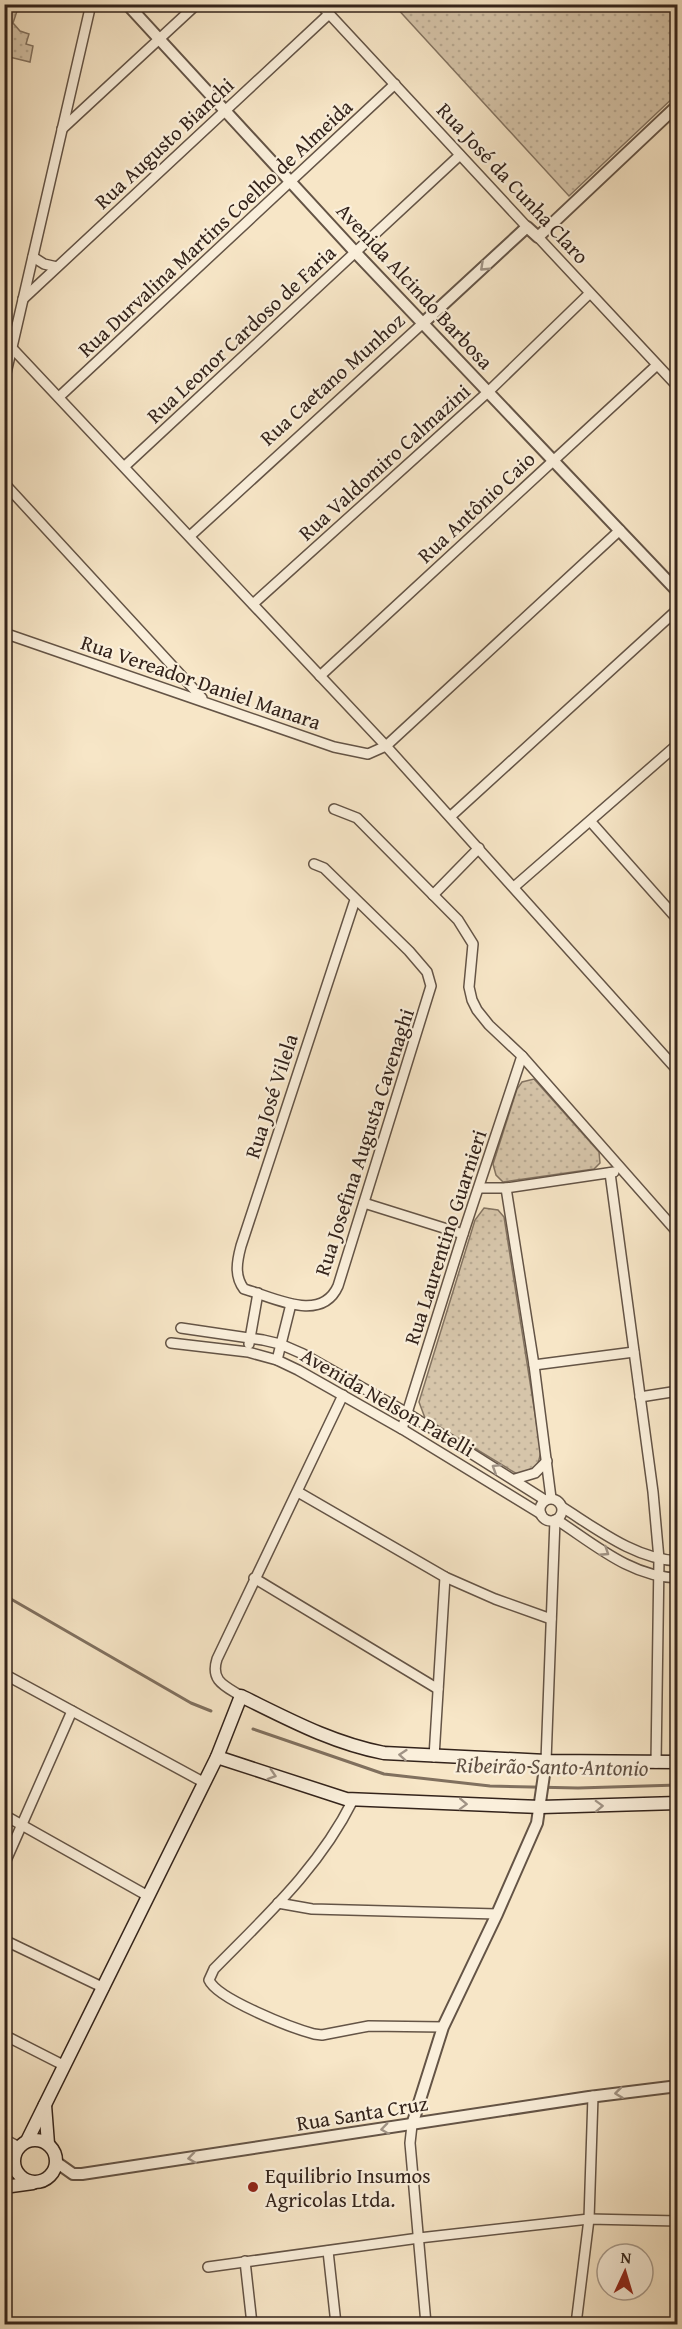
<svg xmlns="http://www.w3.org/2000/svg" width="682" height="2329" viewBox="0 0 682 2329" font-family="'Gentium Book Plus',serif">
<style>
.green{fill:url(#green-dots);stroke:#847462;stroke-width:1.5}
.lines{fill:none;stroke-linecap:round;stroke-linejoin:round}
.stream{stroke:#80705f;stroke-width:3}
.minor-casing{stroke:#645446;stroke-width:12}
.tertiary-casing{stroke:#645446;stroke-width:14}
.secondary-casing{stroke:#33231b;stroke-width:15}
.minor{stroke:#faefdb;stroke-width:9}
.tertiary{stroke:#faefdb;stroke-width:10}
.secondary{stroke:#faefdb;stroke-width:12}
.oneway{stroke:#a09385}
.poi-dot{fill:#8f2418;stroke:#faefdb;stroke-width:2}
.labels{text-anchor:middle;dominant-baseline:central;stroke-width:4.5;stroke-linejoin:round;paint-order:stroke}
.street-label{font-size:21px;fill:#33231b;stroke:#faefdb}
.poi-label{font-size:21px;fill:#33231b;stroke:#faefdb;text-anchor:start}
.water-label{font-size:22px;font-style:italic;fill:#605043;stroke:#faefdb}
</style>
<defs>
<pattern id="green-dots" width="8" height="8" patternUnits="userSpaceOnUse" patternTransform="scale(1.5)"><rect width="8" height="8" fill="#d6c5aa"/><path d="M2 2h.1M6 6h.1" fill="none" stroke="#b8a992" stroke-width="1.8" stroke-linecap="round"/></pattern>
</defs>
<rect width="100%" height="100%" fill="#f7e6c7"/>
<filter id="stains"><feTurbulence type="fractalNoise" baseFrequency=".00333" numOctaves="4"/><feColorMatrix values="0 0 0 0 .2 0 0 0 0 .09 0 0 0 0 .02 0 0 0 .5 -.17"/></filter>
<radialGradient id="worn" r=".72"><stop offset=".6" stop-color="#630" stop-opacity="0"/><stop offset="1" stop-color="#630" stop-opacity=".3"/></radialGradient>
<g class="green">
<path d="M4,5H19L13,23L20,31L29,34L26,44L33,46L30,62L5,56Z"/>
<path d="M394,5H677V94L569,196Z"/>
<path d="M534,1079L599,1152L600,1163L594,1169L503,1182L496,1175L493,1164L517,1089L522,1082Z"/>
<path d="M484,1208L498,1210L504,1217L541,1452L536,1471L517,1474L425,1418L419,1402L475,1220Z"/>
</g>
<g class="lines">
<g class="stream">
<path d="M4,1595L191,1703L211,1711"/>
<path d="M253,1729L384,1774L490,1786L578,1788L678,1785"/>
</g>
<g class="minor-casing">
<g id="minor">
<path d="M320,4L527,227"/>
<path d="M62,129L197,4"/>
<path d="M538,237L678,387"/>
<path d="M33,257L44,264L57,267"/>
<path d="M23,299L329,14"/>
<path d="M12,348L386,746L678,1071"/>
<path d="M4,382L91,4"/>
<path d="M59,397L395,84"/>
<path d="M125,466L460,155"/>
<path d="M4,483L202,698"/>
<path d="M190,536L422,324"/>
<path d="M253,604L488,392L589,294"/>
<path d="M4,633L334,747L368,754L386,746L620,530"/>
<path d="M320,676L657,365"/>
<path d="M334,809L357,818L458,920L473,944L469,987L472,1000L477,1010L489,1025L522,1056L678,1233"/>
<path d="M451,816L678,609"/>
<path d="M591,822L678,920"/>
<path d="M314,864L324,868L409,951L427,972L431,986L338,1286C321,1324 273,1297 244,1289C234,1276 237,1261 241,1246L355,900"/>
<path d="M514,887L678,744"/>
<path d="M433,895L479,848"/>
<path d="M610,1173L653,1492L659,1559L656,1763"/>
<path d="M480,1188H506L614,1172"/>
<path d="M506,1188L534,1365L551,1498"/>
<path d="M364,1203L463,1234"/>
<path d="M181,1328L263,1340L280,1344L303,1354L407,1413L545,1500"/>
<path d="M171,1343L248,1352L277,1360L298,1370L402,1429L541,1514"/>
<path d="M249,1344L258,1293"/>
<path d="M277,1360L291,1304"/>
<path d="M534,1365L634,1352"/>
<path d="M640,1397L678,1391"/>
<path d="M402,1429L463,1234L522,1056"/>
<path d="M515,1479L535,1473L547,1461"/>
<path d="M298,1492L445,1577L495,1599L551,1619"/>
<circle cx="551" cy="1510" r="11"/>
<path d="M562,1507C597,1529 635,1559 678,1561"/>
<path d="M557,1520C594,1544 631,1577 678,1578"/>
<path d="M254,1578L438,1689"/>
<path d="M4,1674L203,1782"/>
<path d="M241,1696C225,1686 210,1681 217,1659L343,1395"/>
<path d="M434,1757L445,1577"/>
<path d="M546,1761L555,1520"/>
<path d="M353,1800C319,1868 267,1915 214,1969L209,1980C217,1999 292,2028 314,2034L322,2035L369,2026L443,2027"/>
<path d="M4,1815L148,1896"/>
<path d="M4,1865L72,1711"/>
<path d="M278,1903L312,1909L497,1914"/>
<path d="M4,1940L104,1988"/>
<path d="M4,2035L65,2066"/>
<path d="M412,2125L410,2143L426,2324"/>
<path d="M4,2139L19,2147"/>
<path d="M328,2251L336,2324"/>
<path d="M245,2261L252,2324"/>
<path d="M208,2267L419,2238L589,2219L678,2221"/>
<path d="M576,2324L589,2219L593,2096"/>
<path d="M677,2324L678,2320"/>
</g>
</g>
<g class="tertiary-casing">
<g id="tertiary">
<path d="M127,4L356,253L678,592"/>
<path d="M422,324L527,227L538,237L678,105"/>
<path d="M412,2125L443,2027L497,1914L537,1823L546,1761"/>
<path d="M56,2162L73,2174H82L589,2097L678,2086"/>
</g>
</g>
<g class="secondary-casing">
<g id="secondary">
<path d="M217,1757L346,1799L541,1807L678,1803"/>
<path d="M45,2105L48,2144"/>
<circle cx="35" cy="2161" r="21"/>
<path d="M27,2141L217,1757L241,1696C288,1719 332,1743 384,1753L546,1761L678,1762"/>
<path d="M4,2187L33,2183"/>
</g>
</g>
<use href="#minor" class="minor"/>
<use href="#tertiary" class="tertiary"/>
<use href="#secondary" class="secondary"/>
</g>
<defs><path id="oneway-chevron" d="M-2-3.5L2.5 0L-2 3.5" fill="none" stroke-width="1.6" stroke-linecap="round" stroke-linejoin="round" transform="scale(1.5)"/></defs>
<g class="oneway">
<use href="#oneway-chevron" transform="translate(484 267) rotate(137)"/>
<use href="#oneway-chevron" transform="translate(496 1468) rotate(-148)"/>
<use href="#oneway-chevron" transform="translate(605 1552) rotate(33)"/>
<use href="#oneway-chevron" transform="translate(403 1755) rotate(-175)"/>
<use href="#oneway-chevron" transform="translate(272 1775) rotate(18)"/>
<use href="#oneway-chevron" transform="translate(463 1804) rotate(2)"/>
<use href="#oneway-chevron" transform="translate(599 1806) rotate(-2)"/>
<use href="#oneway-chevron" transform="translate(619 2093) rotate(173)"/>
<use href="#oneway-chevron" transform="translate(385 2129) rotate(172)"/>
<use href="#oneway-chevron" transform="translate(192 2158) rotate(172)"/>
</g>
<circle class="poi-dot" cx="253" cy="2187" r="6"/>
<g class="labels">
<g class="street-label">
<text transform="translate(164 143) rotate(-43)">Rua Augusto Bianchi</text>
<text transform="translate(513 183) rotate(47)">Rua José da Cunha Claro</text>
<text transform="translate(215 228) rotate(-43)">Rua Durvalina Martins Coelho de Almeida</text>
<text transform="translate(415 286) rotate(47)">Avenida Alcindo Barbosa</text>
<text transform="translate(241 334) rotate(-43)">Rua Leonor Cardoso de Faria</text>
<text transform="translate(332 379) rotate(-42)">Rua Caetano Munhoz</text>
<text transform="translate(384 462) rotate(-42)">Rua Valdomiro Calmazini</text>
<text transform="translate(476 507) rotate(-43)">Rua Antônio Caio</text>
<text transform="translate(201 682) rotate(19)">Rua Vereador Daniel Manara</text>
<text transform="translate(271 1096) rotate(-72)">Rua José Vilela</text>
<text transform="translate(364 1142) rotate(-72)">Rua Josefina Augusta Cavenaghi</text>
<text transform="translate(445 1237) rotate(-72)">Rua Laurentino Guarnieri</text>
<text transform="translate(388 1402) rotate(30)">Avenida Nelson Patelli</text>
<text transform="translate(362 2113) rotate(-9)">Rua Santa Cruz</text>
</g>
<g class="poi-label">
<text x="265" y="2175">Equilibrio Insumos<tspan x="265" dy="24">Agricolas Ltda.</tspan></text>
</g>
<g class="water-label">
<text transform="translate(552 1766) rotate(1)">Ribeirão Santo Antonio</text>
</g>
</g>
<rect width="682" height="2329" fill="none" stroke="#f7e6c7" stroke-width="24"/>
<rect x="6" y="6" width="670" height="2317" fill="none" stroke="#33231b" stroke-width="3"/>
<rect x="12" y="12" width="658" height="2305" fill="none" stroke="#33231b" stroke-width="1.5"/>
<g transform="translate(625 2272) rotate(4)"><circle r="28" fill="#faefdb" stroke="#aa9d8e" stroke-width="1.5"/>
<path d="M0-4.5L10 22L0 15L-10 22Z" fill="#8f2418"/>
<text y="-9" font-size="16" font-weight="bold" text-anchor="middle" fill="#33231b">N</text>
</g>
<rect width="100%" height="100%" filter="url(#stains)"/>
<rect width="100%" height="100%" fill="url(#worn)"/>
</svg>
